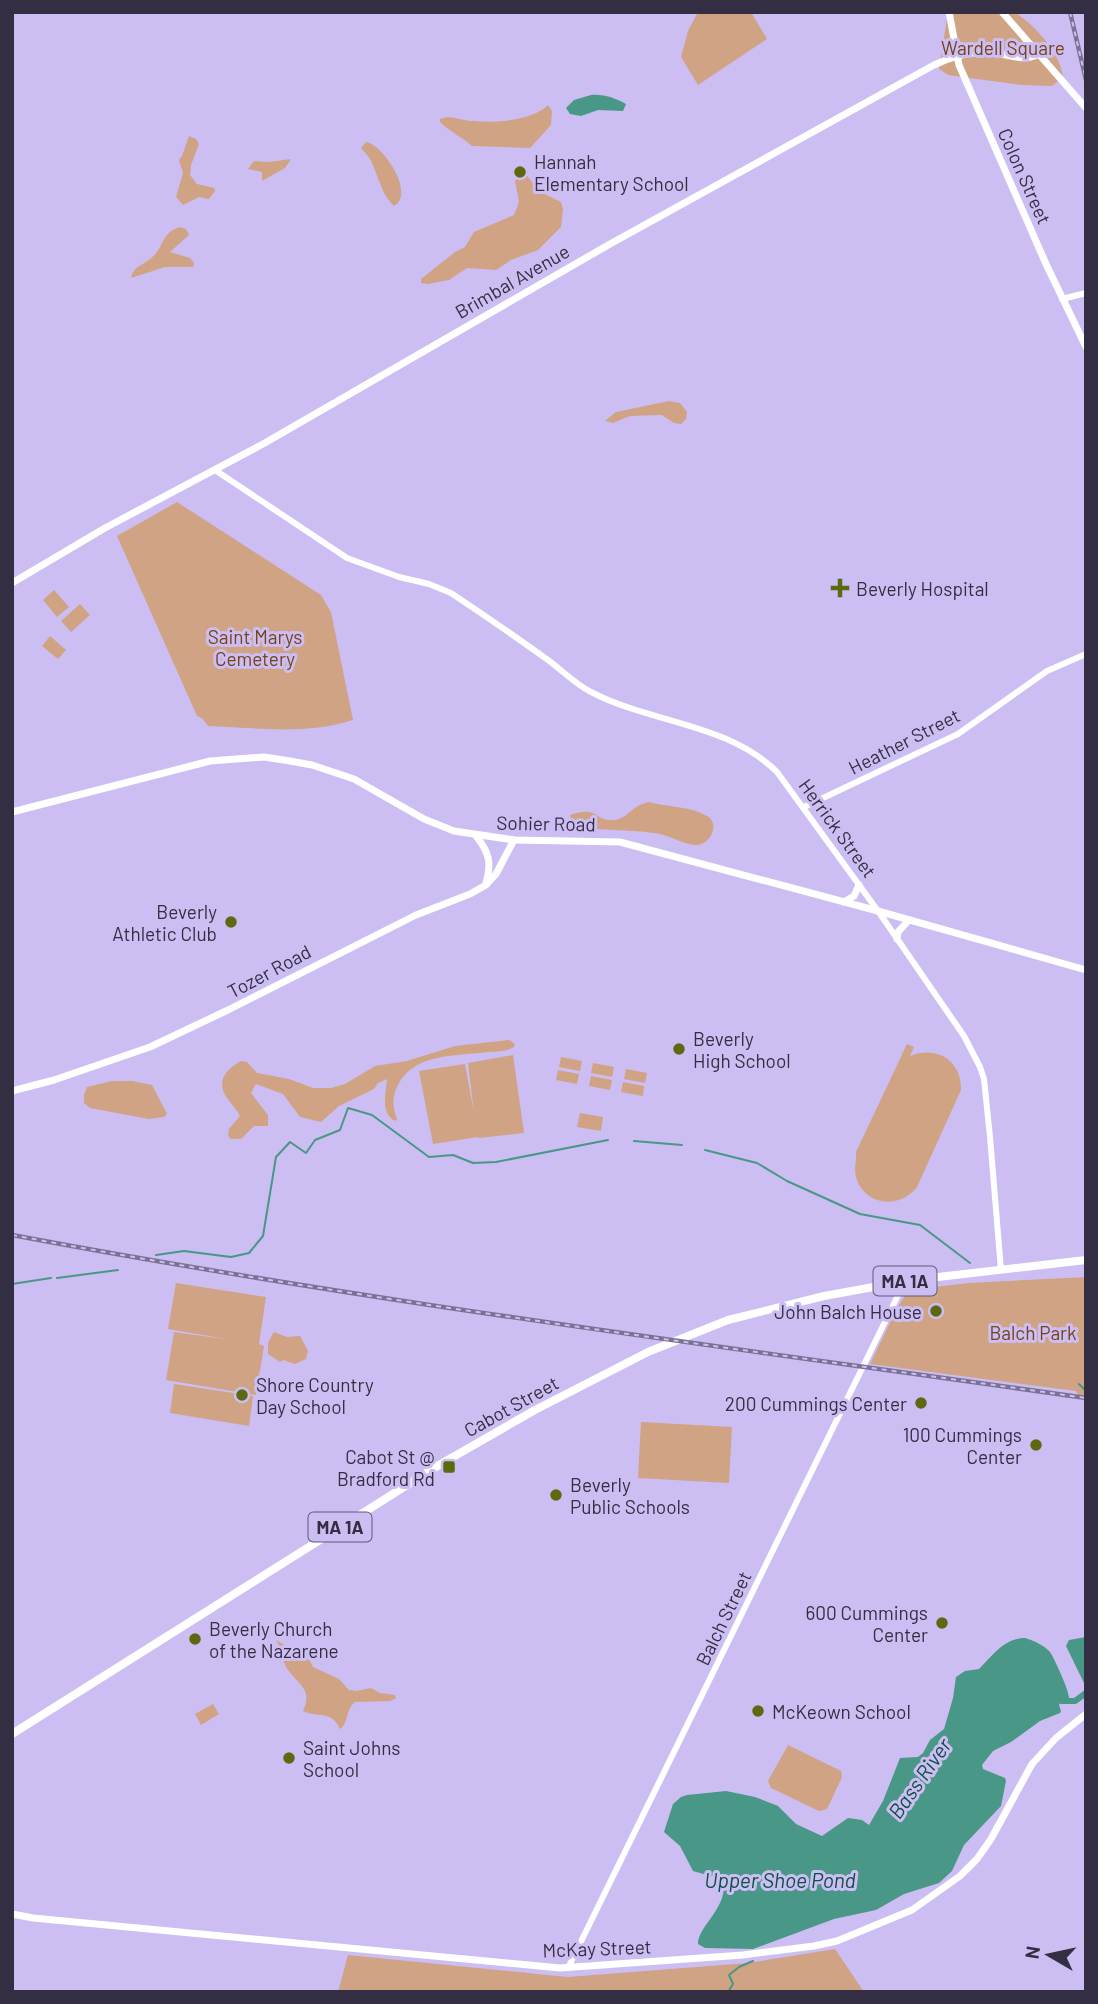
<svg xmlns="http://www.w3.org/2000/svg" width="1098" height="2004" viewBox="0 0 1098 2004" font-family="Barlow,sans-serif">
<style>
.green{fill:#cfa383}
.water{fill:#499786}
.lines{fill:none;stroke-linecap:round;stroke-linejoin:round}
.stream{stroke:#499786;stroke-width:2}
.canal{stroke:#499786;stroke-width:6}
.tertiary{stroke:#fff;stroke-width:6}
.secondary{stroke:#fff;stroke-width:7}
.trunk{stroke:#fff;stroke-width:8}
.rail-casing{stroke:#7a7194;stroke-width:4.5}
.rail{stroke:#ccbef2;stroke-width:2;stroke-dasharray:5;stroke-linecap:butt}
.poi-dot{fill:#5d690f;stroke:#ccbef2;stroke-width:2.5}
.labels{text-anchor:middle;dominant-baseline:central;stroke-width:6;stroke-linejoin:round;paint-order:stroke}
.shield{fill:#ccbef2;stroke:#625978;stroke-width:2}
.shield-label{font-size:18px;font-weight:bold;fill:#342e43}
.park-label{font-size:19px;fill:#754317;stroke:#ccbef2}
.poi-label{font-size:19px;fill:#342e43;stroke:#ccbef2;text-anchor:start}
.street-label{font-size:19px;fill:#342e43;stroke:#ccbef2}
.water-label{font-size:21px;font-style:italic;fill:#0c5145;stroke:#ccbef2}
</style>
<rect width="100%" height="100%" fill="#ccbef2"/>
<g class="green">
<path d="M698,12H751L767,39L698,85L681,57L688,31Z"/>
<path d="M948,12H1015C1036,27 1059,51 1063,77L1052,86L1022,85L948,75L939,69Z"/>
<path d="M548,105L552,111L551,125L530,148L472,146C462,137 450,132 440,122V119C452,114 461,121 473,121C495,123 532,121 548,105Z"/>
<path d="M189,136L196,139L199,144L191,165L190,175L197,184L214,188L215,191L209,199L199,197L183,205L176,197L183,173L179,160L182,156Z"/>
<path d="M366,142C384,145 416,195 394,206C381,194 379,177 371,161C369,156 364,152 361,148Z"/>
<path d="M291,159L285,168L262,181V172L248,169L254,161L269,162Z"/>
<path d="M521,168L539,191L561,202L563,209L561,227L538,250L511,260L496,270L467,268L449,280L428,284L421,283V279L455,252L465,247L474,232L514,215L519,202L515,181Z"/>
<path d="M180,227L186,229L189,235L170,252L190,258L194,263L193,267H165L131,278C133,267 141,266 150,259C165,248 160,233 180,227Z"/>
<path d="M669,401L680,403L687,412L686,419L681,424L674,423L662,415L630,416L613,423L605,421L616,412Z"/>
<path d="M177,502L321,595L331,612L353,720C306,735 257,728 208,726L203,719L197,716L117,536Z"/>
<path d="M54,590L69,607L57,617L43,600Z"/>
<path d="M80,604L90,615L71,632L61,621Z"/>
<path d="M50,636L66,650L58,659L42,646Z"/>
<path d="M649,802C667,807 690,806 707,816C721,824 710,846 695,845C681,844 668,834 654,833C628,829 603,831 578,827L572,822L570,815C600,805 594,822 614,820C628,819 630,806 649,802Z"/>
<path d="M509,1040L515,1044L514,1047C505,1052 497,1051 488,1052C457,1056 416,1053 399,1083C392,1095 392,1106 397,1119L395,1121C380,1113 386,1094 387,1079L378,1083L374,1089L339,1106L321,1122L300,1117L283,1094L256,1084L251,1093L268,1115V1126H254L241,1139H231L228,1136L229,1129L240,1116C237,1110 234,1107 230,1102C215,1084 223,1071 241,1061L247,1062L257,1073L289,1079L313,1088H331L345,1084L375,1066L407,1061L455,1046Z"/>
<path d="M907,1044L914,1047L910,1056C937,1045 962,1061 961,1090L917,1187C901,1208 867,1207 857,1180C853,1170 857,1160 856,1152Z"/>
<path d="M513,1055L524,1133L479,1138L478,1137L433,1144L419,1071L465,1064L474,1113L468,1063Z"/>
<path d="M561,1057L582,1061L580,1071L559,1067Z"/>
<path d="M593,1063L614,1067L612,1077L591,1073Z"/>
<path d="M626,1069L647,1073L645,1083L624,1079Z"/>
<path d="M558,1070L579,1074L577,1084L556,1080Z"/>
<path d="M591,1076L612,1080L610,1090L589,1086Z"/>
<path d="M112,1081H132L152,1085L167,1114L164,1117L149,1119L90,1108L84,1103V1095L87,1087Z"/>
<path d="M623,1082L644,1086L643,1096L621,1092Z"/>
<path d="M580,1113L603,1117L601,1131L577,1127Z"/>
<path d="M1086,1277V1396L1078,1395L1076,1391L870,1364L897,1308L909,1290L969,1283Z"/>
<path d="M176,1283L266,1297L259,1344L264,1346L256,1395L166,1380L174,1332L232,1340L168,1329Z"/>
<path d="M274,1332L287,1337L300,1336L308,1351L306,1359L295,1364L283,1360L280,1362L268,1354V1343Z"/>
<path d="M174,1384L253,1396L249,1426L170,1413Z"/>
<path d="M641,1422L732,1427L729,1483L638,1478Z"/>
<path d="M276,1640L310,1661L313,1667L339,1679L349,1690L356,1691L371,1688L380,1693L395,1695L396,1698L390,1701L355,1702C346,1709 348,1724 340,1729C332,1710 318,1718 303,1711C314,1689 297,1684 286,1667C282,1659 281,1648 276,1640Z"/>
<path d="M213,1704L219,1714L201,1725L195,1714Z"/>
<path d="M788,1745L841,1771L842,1777L827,1809L819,1811L771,1788L768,1781Z"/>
<path d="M835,1949L864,1992H338L348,1955L568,1977L748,1963Z"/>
</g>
<g class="water">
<path d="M591,95C604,94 615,98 626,104L623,111L598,110L581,116L570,114L566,108L574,100Z"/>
<path d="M1086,1637V1683H1084L1066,1646L1069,1640Z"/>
<path d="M1025,1638C1033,1640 1045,1646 1050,1652C1054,1658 1070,1692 1069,1699L1065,1698L1059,1705L1061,1711L1060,1713L1040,1721L1011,1742L993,1751L982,1765L983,1769L1005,1778L1006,1781L1001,1806L964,1845L952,1871L939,1883L904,1894L876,1910L834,1919L753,1949L705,1948L698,1944C698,1927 723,1912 724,1887L718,1878L693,1871L680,1846L664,1832L673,1804L681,1797L687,1795L726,1791L755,1797L778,1806L796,1824L822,1836L848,1818L862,1820L869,1825L883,1801L900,1758L918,1757L923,1753L930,1740L944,1729L953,1698L956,1677L965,1671L979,1669C993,1655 1004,1638 1025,1638Z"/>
</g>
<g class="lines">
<g class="stream">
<path d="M634,1141L682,1145"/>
<path d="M705,1150L757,1163L787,1181L860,1214L920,1225L970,1263"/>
<path d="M156,1255L184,1251L231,1257L249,1253L263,1236L276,1157L290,1142L306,1153L315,1140L340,1130L348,1108L372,1115L429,1157L453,1155L473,1163L496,1162L608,1140"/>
<path d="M57,1278L118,1270"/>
<path d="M12,1284L51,1278"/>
<path d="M1079,1384L1086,1391"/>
<path d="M728,1992L733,1984L729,1975L739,1967L753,1961"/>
</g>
<path class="canal" d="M1062,1701H1075L1086,1693"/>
<g class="tertiary">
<path d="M1062,299L1086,293"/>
<path d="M215,470L347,558L399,577L429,584L451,593C484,615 516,637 548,660C563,671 575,684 591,692C650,723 728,723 777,772L878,911L964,1036L980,1067L984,1079L990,1137L1001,1270"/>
<path d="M804,807L958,734L1047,671L1086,654"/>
<path d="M568,1968L905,1281"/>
</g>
<g class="secondary">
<path d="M949,12L959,65L1046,264L1086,347"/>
<path d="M1002,12L1086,108"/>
<path d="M12,583L105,528L263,444L610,244L934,65C953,56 973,50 994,53C1011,55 1023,62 1039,54"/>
<path d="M12,812L210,761L264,757L290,761L312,765L354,779L424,819L454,831L514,840L620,842L878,911L1086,970"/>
<path d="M476,836C489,852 492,863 486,883"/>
<path d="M844,902L854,896L859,885"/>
<path d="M897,939L898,932L909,920"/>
<path d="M12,1091L54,1080L150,1047L228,1010L416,915L470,894L486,885L496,874L514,840"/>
<path d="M12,1914L33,1918L560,1968L743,1955L814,1946L837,1941L912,1910L960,1876L977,1859L991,1839L1032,1764L1056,1738L1086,1714"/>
</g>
<path class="trunk" d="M12,1734L439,1465L535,1410L648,1352L728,1320L824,1296L912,1280L1086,1260"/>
<g class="rail-casing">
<g id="rail">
<path d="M1070,12L1086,80"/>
<path d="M12,1235C368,1302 728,1347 1086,1398"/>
</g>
</g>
<use href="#rail" class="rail"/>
</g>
<g class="poi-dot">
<circle cx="520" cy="172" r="7"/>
<path d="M836.5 577.5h7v7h7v7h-7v7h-7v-7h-7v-7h7z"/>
<circle cx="231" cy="922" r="7"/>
<circle cx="679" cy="1049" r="7"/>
<circle cx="936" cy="1311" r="7"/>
<circle cx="242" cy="1395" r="7"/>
<circle cx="921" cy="1403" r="7"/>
<circle cx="1036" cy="1445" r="7"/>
<rect x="442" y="1460" width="14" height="14" rx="3.5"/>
<circle cx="556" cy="1495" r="7"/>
<circle cx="942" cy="1623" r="7"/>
<circle cx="195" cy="1639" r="7"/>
<circle cx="758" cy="1711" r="7"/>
<circle cx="289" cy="1758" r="7"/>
</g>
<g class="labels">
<g class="shield">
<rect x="873.5" y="1266.5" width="63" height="29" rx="5"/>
<rect x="308.5" y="1512.5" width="63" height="29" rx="5"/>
</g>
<g class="shield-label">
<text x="905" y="1281">MA 1A</text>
<text x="340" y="1527">MA 1A</text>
</g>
<g class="park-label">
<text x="1003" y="47">Wardell Square</text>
<text x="255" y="636">Saint Marys<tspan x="255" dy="22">Cemetery</tspan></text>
<text x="1033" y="1332">Balch Park</text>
</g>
<g class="poi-label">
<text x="534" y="161">Hannah<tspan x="534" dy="22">Elementary School</tspan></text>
<text x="856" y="588">Beverly Hospital</text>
<text x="217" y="911" text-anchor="end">Beverly<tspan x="217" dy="22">Athletic Club</tspan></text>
<text x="693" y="1038">Beverly<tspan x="693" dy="22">High School</tspan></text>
<text x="922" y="1311" text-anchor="end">John Balch House</text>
<text x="256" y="1384">Shore Country<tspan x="256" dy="22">Day School</tspan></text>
<text x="907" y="1403" text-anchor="end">200 Cummings Center</text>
<text x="1022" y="1434" text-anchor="end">100 Cummings<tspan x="1022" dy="22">Center</tspan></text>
<text x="435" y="1456" text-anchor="end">Cabot St @<tspan x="435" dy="22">Bradford Rd</tspan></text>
<text x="570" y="1484">Beverly<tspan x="570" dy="22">Public Schools</tspan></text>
<text x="928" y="1612" text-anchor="end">600 Cummings<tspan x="928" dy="22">Center</tspan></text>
<text x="209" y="1628">Beverly Church<tspan x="209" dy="22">of the Nazarene</tspan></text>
<text x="772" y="1711">McKeown School</text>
<text x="303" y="1747">Saint Johns<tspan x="303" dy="22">School</tspan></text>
</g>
<g class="street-label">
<text transform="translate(1025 176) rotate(66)">Colon Street</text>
<text transform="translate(512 281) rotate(-30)">Brimbal Avenue</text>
<text transform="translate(904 741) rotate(-27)">Heather Street</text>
<text transform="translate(546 823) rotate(1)">Sohier Road</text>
<text transform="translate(838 828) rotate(54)">Herrick Street</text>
<text transform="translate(269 971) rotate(-28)">Tozer Road</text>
<text transform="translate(511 1406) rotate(-29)">Cabot Street</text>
<text transform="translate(723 1618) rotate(-64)">Balch Street</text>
<text transform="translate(597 1948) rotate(-2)">McKay Street</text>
</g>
<g class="water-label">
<text transform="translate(919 1778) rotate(-55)">Bass River</text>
<text x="780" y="1879">Upper Shoe Pond</text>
</g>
</g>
<rect width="1098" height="2004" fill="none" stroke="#342e43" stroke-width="28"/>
<g transform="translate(1049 1955) rotate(279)" stroke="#ccbef2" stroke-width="5" paint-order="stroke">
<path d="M0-5L12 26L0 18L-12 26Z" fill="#342e43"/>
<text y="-10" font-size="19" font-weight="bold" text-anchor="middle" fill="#342e43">N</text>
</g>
</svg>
